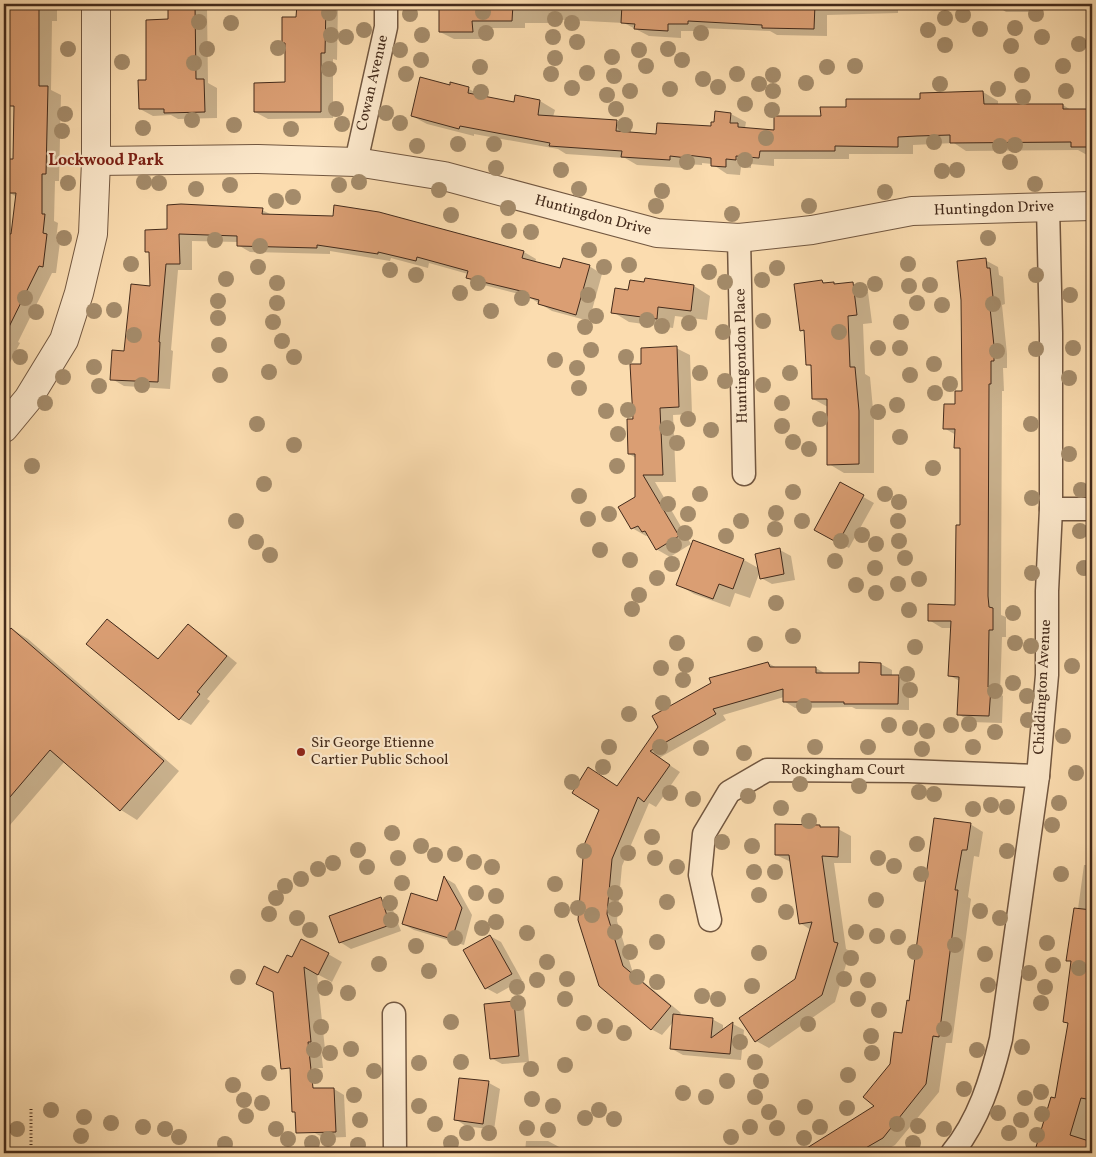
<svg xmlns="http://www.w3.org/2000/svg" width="1096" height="1157" viewBox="0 0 1096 1157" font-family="Vollkorn,serif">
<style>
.shadow{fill:#0003}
.building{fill:#da9e73;stroke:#442b1b}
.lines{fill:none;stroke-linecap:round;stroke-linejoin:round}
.minor-casing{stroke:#725740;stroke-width:25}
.tertiary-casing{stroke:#725740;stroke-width:30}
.path{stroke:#442b1b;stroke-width:3;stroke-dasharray:1 2.5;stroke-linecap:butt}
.minor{stroke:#fce8cb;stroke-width:22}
.tertiary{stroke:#fce8cb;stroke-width:28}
.tree{fill:#a48b6a}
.poi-dot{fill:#8f2418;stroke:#fce8cb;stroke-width:2}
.labels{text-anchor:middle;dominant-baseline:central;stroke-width:4.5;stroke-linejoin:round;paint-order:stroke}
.street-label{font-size:15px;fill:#442b1b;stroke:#fce8cb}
.poi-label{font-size:15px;fill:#442b1b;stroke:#fce8cb;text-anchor:start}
.neighbourhood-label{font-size:16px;font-weight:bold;fill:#7a1f14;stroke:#fce8cb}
</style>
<rect width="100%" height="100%" fill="#fbdcaf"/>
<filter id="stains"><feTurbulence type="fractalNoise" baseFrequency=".004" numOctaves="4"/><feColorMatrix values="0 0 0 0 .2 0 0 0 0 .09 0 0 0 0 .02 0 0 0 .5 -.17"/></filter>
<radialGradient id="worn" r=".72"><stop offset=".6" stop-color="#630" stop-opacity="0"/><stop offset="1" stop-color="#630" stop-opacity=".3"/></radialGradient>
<g class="shadow">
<path d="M7,4H57V21H52L51,90L61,95L59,181H55L54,221L58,223L56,240L60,242L56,273H52L18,342L20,343L4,374V234L12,235L17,197L10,193L14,160L15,108L10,105V84L4,80V23H7Z"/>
<path d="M169,4H202L207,7L208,83L217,88V118L178,119L171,115L153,116L140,109L147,81L169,20Z"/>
<path d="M298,4H338L337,60L333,59V118L268,119L255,112L286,83V44L283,43L298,18Z"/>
<path d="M440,4H1031V12H1006L1000,8L898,9V13L827,15V36L777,35L770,31L701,28V31H681V38L649,36L624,23L548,19V23H525V28H485L486,39H454L440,32Z"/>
<path d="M1070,4H1092V6H1074Z"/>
<path d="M451,84L469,89L484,97L515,103L540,101L555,110L553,117L616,121L631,130V134L657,135L712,127L731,114L746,122L745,128L775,131L847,108L983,92L998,101V105H1063L1071,110H1092V155H1087L1078,150L966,151L954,143L933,144L913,145V154H849V159H774V166L751,164V168L741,167L740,175L727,174L712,164L702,163V165L685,164L684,168L637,165L625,158L566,154L558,149L474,134V136L427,124L412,116L451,87Z"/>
<path d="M262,210L272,215L524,252L536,259L535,263L561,270L589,266L602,274L589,321L552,311L527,296L480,284L467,277L468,274L429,263L428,268L391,258L390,261L330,251V254L250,252L238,245V242L192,241V270H178L171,350L173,351L170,389L124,386L112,379L126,352L151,288L150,253L146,251L169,230Z"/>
<path d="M985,260L998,267L999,275L1003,277L1005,304L1002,305L1007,354V368H1003L1004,391H1002L1001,604V615L1006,617V637H1002L1000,694L1003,696L1002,723L971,722L958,714L960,681L950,676L952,628H942L929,620L957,606L961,526V450L956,447V435L944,428L963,392Z"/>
<path d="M822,282L827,284L833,283L836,285L852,283L868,292L872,323L863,324L865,374L870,377L874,420V473H844L829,464L828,407L813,399L812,367L807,364L806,333L801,330Z"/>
<path d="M694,286L710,296L707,320L675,316L673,328L629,322L613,312L629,291Z"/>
<path d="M676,348L690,355L692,414L673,415L676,482H655L691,544L670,557L656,549L648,535L646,536L632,528L636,498V458L629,454L642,365Z"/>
<path d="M840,484L874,503L849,548L815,529Z"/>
<path d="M694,541L744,560L760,569L780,550L791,556L795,580L772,584L761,578L760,571L750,598L735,593L730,607L694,594L677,584Z"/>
<path d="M108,620L118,627L159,659L188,626L199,632L237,663L207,699L210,701L191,725L180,719Z"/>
<path d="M12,629L28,639L179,771L137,820L121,810L65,761L4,832V719L6,716L4,714V638Z"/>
<path d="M768,663L777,668H816L826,674H861V664H881L892,670V676H898L909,683V710L856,709L852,707L795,708L784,701V697L723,715L726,720L659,758L680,772L656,807L649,803L622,866L617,921L633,973L681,1013L679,1016L712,1019L723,1025V1031L733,1024L744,1030L741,1060L683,1055L672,1049L674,1021L662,1035L651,1029L600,986L618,787L660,727Z"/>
<path d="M970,824L983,832L979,857L974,856L968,897L971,899L952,1043H946L939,1092L895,1145L881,1153H762L811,1148L876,1106L903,1035L910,1002Z"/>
<path d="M819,826L824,829H838L851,836V863H834L846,949L850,951L835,1002L769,1048L756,1041L796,980L811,930L800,923L791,862L776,855Z"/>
<path d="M1090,847H1092V1117L1085,1141L1092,1143V1153H1049L1037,1147L1056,1100L1069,1024L1064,1021L1072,962L1068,960L1078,909L1084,865H1087Z"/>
<path d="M445,878L455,884L472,915L464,945L414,930L403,924L438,903Z"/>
<path d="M380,899L391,905L401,931L351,949L340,942Z"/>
<path d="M490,936L501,942L522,980L497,994L486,988Z"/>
<path d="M328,954L342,962L332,982L317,974L325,1049L321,1050L323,1068H295L279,974L293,959Z"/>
<path d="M513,1003L524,1009L529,1062L502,1064L491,1058Z"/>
<path d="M489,1083L500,1089L494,1130L466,1126L455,1119Z"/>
<path d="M334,1089L344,1095L346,1137L324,1138L313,1132Z"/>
<path d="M526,1141H548L561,1148V1153H525Z"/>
<path d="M589,1150L605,1151L609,1153H589Z"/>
<path d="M686,1150H701L707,1153H686Z"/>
</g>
<g class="building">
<path d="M6,4H39V86H48L46,174H42V214H45L43,233L47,234L43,267L39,266L4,337V233L11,234L16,193H9V159H13L14,106H9V79H4V22H6Z"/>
<path d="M168,4H195L196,79H204L205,112L164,113V109H139L138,80H146V20L168,19Z"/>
<path d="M297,4H326L325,53H321V112H254V83L285,82V43H282V17H296Z"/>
<path d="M439,4H513L512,21H472L473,32H439Z"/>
<path d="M622,4H815L814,29L762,28V25L688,21V24H668V31L634,29L635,24L621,23Z"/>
<path d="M420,77L450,85V82L469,87L468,93L514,102L515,95L540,100L538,115L617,120L616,131L656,134L657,123L711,126V122H714L715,111L731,113L730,123H738V127L774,130V116H821L820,107H846V99H920V93L983,91L984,104H1063V109H1092V147H1071V142L950,143V135L917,136L898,137V147L835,146V151H760L759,158L736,156V160L726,159V167L711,166V158L687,155V158L670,156V160L621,157L622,151L549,146L550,143L460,126L459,129L411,116Z"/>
<path d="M181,204L263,208L262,214L333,216L334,205L379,212L524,251L522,258L560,268L563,258L590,265L576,315L538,304L539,300L524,296L525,292L466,278L468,271L417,257L416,261L378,252V254L317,245V248L237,246V236L179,234L180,264H166L159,342H160L158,382L110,380L112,350L124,351L131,284L150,286L149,252H145V230L167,229V205Z"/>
<path d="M986,258L987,268H990L993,297L989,298L994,346V361H991V384H989L988,596L989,607L993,608V630H989L988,687H991L989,716L957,715L959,677L948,676L951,621H928V604L955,605L956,525H960V448H954L955,429H943L944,404H955V391H962L961,300L957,261Z"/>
<path d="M645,278L694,285L691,311L658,307L657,319L611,313L615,288L628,290L630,280L644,282Z"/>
<path d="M822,280L823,283L834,282V284L853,282L857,315L848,316L850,367H855L859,411V464L827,465V399H812L811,365H806L804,330L800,331L794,284Z"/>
<path d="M677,346L679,407L660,408L663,475H643L679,536L656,550L645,531L642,532L638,526L631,529L618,507L635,497V454H628L627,419H633L630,364H641V348Z"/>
<path d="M840,482L864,495L838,543L814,530Z"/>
<path d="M693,540L744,559L733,589L719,584L713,599L676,585Z"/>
<path d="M780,548L784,574L760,579L755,554Z"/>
<path d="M107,619L158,659L188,624L227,656L197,692L200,694L179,720L86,644Z"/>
<path d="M11,628L164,761L120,811L50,750L4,804V636Z"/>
<path d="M768,662L770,667H816V673H859V662L881,663V675H899L898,704H844V702H783V689L713,709L716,714L650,751L670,765L644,802L638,797L612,859L607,914L623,966L671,1006L651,1030L599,986L578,920L584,845L599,810L572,793L588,767L617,786L658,727L652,716L711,683L709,678Z"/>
<path d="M934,818L971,823L967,850H962L955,890H958L939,1037L933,1036L926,1084L883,1138L857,1153H799L874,1106L863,1097L890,1064L894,1032L902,1033L907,1000L909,1001Z"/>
<path d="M775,824L820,825V827H839L838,857L822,856L834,942L838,943L822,995L755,1042L739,1018L795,979L812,922L799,924L789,855H775Z"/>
<path d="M444,876L462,908L452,939L402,924L411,893L437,901Z"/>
<path d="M381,897L390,925L339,943L329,916Z"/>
<path d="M1074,908L1092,910V1100L1081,1098L1070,1135L1092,1142V1153H1056L1036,1147L1051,1097L1055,1098L1068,1023L1063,1022L1071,961H1066Z"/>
<path d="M490,935L512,974L485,989L463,950Z"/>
<path d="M301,939L329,953L318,975L304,967L311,1042H308L313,1088H334L336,1132L296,1133L295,1112H292L290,1068L281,1069L273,992L256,984L264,966L278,973L287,955L292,957Z"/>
<path d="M514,1001L519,1056L490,1059L484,1004Z"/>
<path d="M673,1014L713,1018L711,1038L733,1022L730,1054L670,1049Z"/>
<path d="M459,1078L489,1081L483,1124L454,1120Z"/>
</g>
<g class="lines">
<g class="minor-casing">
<g id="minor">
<path d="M356,162L386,27V4"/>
<path d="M739,238L744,474"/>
<path d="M1051,509H1092"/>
<path d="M710,920L700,875L704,834L729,792L767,770L908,771L1038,776"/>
<path d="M394,1014L395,1153"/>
<path d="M952,1153C979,1120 991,1080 1001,1039L1038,776L1047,675V591L1051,509V333L1048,207"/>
</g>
</g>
<g class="tertiary-casing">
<g id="tertiary">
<path d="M96,161L258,159L356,162L444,176L657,233L739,238L812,230L912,211L1092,206"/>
<path d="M4,428L28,399L64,340L79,293L93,234L96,161V4"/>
</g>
</g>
<path class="path" d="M31,1109V1153"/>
<use href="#minor" class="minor"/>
<use href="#tertiary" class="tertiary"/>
</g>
<g class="tree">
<circle cx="483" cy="12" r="8"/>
<circle cx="329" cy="13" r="8"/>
<circle cx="410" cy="14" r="8"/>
<circle cx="1036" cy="14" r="8"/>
<circle cx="963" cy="15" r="8"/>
<circle cx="945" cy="18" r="8"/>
<circle cx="555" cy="19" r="8"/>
<circle cx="199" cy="22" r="8"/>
<circle cx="231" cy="23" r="8"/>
<circle cx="572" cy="23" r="8"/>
<circle cx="1015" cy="28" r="8"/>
<circle cx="980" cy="29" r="8"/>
<circle cx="364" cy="30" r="8"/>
<circle cx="928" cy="30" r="8"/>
<circle cx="486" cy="33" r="8"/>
<circle cx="701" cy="33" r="8"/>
<circle cx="331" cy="35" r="8"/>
<circle cx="422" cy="35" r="8"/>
<circle cx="346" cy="37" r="8"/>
<circle cx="553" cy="37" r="8"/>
<circle cx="1042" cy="37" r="8"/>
<circle cx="577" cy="42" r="8"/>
<circle cx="1079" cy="44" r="8"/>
<circle cx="945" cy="45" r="8"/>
<circle cx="1011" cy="46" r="8"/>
<circle cx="278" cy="48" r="8"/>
<circle cx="68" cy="49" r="8"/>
<circle cx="207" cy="49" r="8"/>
<circle cx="668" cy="49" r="8"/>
<circle cx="400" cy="50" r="8"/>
<circle cx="639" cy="50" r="8"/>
<circle cx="612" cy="57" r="8"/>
<circle cx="555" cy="58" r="8"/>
<circle cx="421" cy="60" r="8"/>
<circle cx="682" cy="60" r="8"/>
<circle cx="122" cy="62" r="8"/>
<circle cx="194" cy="63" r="8"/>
<circle cx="646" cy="66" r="8"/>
<circle cx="855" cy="66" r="8"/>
<circle cx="1063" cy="66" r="8"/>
<circle cx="480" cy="67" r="8"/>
<circle cx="827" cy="67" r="8"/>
<circle cx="329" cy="69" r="8"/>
<circle cx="587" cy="73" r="8"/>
<circle cx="406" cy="74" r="8"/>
<circle cx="551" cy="74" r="8"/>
<circle cx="737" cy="74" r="8"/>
<circle cx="773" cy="75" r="8"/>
<circle cx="1022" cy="75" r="8"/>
<circle cx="614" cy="76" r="8"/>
<circle cx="703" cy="79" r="8"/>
<circle cx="806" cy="83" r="8"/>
<circle cx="759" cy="84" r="8"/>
<circle cx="940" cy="84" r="8"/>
<circle cx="718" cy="87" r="8"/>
<circle cx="572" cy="88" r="8"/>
<circle cx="670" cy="89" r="8"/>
<circle cx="998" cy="89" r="8"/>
<circle cx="630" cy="91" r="8"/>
<circle cx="773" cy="91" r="8"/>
<circle cx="1066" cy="91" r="8"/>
<circle cx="481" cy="92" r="8"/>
<circle cx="607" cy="95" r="8"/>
<circle cx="1023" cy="97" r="8"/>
<circle cx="745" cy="104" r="8"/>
<circle cx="336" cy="109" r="8"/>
<circle cx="616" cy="109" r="8"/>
<circle cx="772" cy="110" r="8"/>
<circle cx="386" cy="113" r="8"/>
<circle cx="65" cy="114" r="8"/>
<circle cx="192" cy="120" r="8"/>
<circle cx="400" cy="123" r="8"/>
<circle cx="342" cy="124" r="8"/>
<circle cx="234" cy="125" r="8"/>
<circle cx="625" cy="125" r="8"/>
<circle cx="143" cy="128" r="8"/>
<circle cx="291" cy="129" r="8"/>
<circle cx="62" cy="131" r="8"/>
<circle cx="766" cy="138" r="8"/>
<circle cx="934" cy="142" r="8"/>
<circle cx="458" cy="144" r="8"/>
<circle cx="494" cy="144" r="8"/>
<circle cx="1015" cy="145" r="8"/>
<circle cx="417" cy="146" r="8"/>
<circle cx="1000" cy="146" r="8"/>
<circle cx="745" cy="160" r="8"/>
<circle cx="687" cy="162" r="8"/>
<circle cx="1010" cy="162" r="8"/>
<circle cx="496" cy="168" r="8"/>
<circle cx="561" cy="170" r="8"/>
<circle cx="957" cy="170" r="8"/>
<circle cx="942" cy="171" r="8"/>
<circle cx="144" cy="182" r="8"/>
<circle cx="359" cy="182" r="8"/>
<circle cx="68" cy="183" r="8"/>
<circle cx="159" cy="183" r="8"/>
<circle cx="1035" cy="184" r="8"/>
<circle cx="230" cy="185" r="8"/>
<circle cx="339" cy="185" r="8"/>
<circle cx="196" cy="189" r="8"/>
<circle cx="579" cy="189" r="8"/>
<circle cx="439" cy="190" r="8"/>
<circle cx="662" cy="191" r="8"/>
<circle cx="885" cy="192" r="8"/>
<circle cx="293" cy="197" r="8"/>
<circle cx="276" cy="201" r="8"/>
<circle cx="656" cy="206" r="8"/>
<circle cx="809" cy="206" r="8"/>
<circle cx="508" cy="208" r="8"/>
<circle cx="732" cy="214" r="8"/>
<circle cx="451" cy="215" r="8"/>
<circle cx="509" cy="231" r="8"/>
<circle cx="531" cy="232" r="8"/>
<circle cx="64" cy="238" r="8"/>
<circle cx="988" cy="238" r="8"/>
<circle cx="215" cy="240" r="8"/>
<circle cx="260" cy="246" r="8"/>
<circle cx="589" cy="250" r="8"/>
<circle cx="131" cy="264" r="8"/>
<circle cx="908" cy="264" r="8"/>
<circle cx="629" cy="265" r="8"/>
<circle cx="258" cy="267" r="8"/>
<circle cx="604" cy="267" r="8"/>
<circle cx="777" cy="268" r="8"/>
<circle cx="390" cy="270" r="8"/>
<circle cx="709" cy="272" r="8"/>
<circle cx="416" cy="275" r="8"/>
<circle cx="1036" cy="275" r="8"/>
<circle cx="226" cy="279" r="8"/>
<circle cx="762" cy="280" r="8"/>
<circle cx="725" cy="282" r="8"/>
<circle cx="277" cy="283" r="8"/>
<circle cx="478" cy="283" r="8"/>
<circle cx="875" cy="284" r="8"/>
<circle cx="930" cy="285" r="8"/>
<circle cx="909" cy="286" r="8"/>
<circle cx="860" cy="290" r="8"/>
<circle cx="460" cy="293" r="8"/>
<circle cx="588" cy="295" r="8"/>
<circle cx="1070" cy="295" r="8"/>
<circle cx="25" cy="298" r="8"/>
<circle cx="522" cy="298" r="8"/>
<circle cx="218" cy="301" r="8"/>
<circle cx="277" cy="303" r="8"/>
<circle cx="917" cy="303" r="8"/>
<circle cx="993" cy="304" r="8"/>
<circle cx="942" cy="305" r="8"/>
<circle cx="114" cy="310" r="8"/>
<circle cx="94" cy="311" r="8"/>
<circle cx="491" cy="311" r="8"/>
<circle cx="36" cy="312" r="8"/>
<circle cx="596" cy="316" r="8"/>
<circle cx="218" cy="318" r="8"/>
<circle cx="647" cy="320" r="8"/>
<circle cx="763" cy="321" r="8"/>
<circle cx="273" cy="322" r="8"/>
<circle cx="901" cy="322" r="8"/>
<circle cx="689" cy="323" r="8"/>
<circle cx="662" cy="326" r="8"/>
<circle cx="585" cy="327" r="8"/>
<circle cx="723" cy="332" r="8"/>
<circle cx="839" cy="332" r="8"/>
<circle cx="134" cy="335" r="8"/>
<circle cx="282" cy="341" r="8"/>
<circle cx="219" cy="345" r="8"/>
<circle cx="878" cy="348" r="8"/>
<circle cx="900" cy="348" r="8"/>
<circle cx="1073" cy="348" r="8"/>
<circle cx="1036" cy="349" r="8"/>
<circle cx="591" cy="350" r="8"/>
<circle cx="997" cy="351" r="8"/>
<circle cx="20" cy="357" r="8"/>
<circle cx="294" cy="357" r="8"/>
<circle cx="626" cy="357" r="8"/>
<circle cx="555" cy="360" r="8"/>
<circle cx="934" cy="364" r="8"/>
<circle cx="94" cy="367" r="8"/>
<circle cx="577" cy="368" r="8"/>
<circle cx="269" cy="372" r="8"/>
<circle cx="700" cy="373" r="8"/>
<circle cx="790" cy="373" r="8"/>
<circle cx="220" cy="375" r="8"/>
<circle cx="910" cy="375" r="8"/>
<circle cx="63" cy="377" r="8"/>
<circle cx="1069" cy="378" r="8"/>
<circle cx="725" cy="381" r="8"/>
<circle cx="950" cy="384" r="8"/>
<circle cx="142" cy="385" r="8"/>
<circle cx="763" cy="385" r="8"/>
<circle cx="99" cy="386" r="8"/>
<circle cx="579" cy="388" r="8"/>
<circle cx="935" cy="393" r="8"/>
<circle cx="45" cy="403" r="8"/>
<circle cx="782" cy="403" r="8"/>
<circle cx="897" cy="405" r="8"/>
<circle cx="628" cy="410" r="8"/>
<circle cx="606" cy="411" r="8"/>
<circle cx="878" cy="412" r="8"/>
<circle cx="688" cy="419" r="8"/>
<circle cx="820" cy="419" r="8"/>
<circle cx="257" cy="424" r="8"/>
<circle cx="1031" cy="424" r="8"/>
<circle cx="782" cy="426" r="8"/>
<circle cx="667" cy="428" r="8"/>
<circle cx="711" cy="430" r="8"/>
<circle cx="618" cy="434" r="8"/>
<circle cx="900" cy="437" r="8"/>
<circle cx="793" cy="442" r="8"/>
<circle cx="677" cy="443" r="8"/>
<circle cx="294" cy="445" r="8"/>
<circle cx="809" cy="449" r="8"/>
<circle cx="1069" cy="454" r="8"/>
<circle cx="32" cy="466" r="8"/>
<circle cx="617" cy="466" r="8"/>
<circle cx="933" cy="468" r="8"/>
<circle cx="264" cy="484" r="8"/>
<circle cx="1081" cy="490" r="8"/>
<circle cx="793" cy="492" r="8"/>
<circle cx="700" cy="494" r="8"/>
<circle cx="885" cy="494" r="8"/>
<circle cx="579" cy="496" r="8"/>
<circle cx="1032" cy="498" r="8"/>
<circle cx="899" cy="502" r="8"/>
<circle cx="668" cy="504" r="8"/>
<circle cx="776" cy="513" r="8"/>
<circle cx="609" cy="514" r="8"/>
<circle cx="688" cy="514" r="8"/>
<circle cx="588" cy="519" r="8"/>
<circle cx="236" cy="521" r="8"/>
<circle cx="741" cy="521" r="8"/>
<circle cx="802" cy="521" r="8"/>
<circle cx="898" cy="521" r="8"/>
<circle cx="775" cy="529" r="8"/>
<circle cx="1080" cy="531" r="8"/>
<circle cx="685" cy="533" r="8"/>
<circle cx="862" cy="535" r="8"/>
<circle cx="726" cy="536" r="8"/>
<circle cx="841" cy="541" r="8"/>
<circle cx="899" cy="541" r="8"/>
<circle cx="256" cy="542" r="8"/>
<circle cx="876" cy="544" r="8"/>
<circle cx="674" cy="545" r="8"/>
<circle cx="600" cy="550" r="8"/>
<circle cx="270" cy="555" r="8"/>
<circle cx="905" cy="558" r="8"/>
<circle cx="630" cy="560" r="8"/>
<circle cx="835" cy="561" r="8"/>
<circle cx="672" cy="564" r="8"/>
<circle cx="875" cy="568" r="8"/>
<circle cx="1084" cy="568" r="8"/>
<circle cx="1032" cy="573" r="8"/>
<circle cx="657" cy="578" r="8"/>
<circle cx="919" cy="579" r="8"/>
<circle cx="898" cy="584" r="8"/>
<circle cx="856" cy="585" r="8"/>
<circle cx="876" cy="593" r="8"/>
<circle cx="639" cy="595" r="8"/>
<circle cx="776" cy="603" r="8"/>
<circle cx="632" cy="609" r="8"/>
<circle cx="909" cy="610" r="8"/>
<circle cx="1013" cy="613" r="8"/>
<circle cx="793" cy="636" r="8"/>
<circle cx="677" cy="643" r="8"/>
<circle cx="1015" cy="643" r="8"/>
<circle cx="755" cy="644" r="8"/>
<circle cx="1031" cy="646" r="8"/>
<circle cx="915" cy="647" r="8"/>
<circle cx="686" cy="665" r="8"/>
<circle cx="1072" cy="666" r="8"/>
<circle cx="661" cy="668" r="8"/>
<circle cx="907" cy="674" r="8"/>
<circle cx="683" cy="680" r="8"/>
<circle cx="1013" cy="683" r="8"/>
<circle cx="910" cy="690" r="8"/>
<circle cx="995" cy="691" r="8"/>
<circle cx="1027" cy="696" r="8"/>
<circle cx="663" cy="703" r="8"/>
<circle cx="804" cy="706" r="8"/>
<circle cx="629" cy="714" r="8"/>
<circle cx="1028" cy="720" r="8"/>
<circle cx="969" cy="724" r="8"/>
<circle cx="889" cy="725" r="8"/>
<circle cx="951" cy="725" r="8"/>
<circle cx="910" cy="728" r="8"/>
<circle cx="927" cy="731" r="8"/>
<circle cx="995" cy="732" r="8"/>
<circle cx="1063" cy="736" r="8"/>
<circle cx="609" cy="747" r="8"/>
<circle cx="660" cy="747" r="8"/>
<circle cx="815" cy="747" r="8"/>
<circle cx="868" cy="747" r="8"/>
<circle cx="973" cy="747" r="8"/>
<circle cx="701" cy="748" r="8"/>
<circle cx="922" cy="749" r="8"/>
<circle cx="744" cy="753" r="8"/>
<circle cx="603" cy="767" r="8"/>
<circle cx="1076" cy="773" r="8"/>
<circle cx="572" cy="782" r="8"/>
<circle cx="800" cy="784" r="8"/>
<circle cx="859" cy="786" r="8"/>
<circle cx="919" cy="792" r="8"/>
<circle cx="670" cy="793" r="8"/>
<circle cx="934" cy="794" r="8"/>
<circle cx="748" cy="796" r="8"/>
<circle cx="693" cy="799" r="8"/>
<circle cx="1059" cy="803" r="8"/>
<circle cx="991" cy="805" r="8"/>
<circle cx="1007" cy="807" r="8"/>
<circle cx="781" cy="808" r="8"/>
<circle cx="973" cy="809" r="8"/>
<circle cx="809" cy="821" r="8"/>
<circle cx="1052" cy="825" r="8"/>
<circle cx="392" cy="833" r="8"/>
<circle cx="652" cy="837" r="8"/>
<circle cx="722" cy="842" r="8"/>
<circle cx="917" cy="844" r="8"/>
<circle cx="421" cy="846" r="8"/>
<circle cx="752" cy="846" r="8"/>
<circle cx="358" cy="850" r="8"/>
<circle cx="584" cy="851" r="8"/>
<circle cx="1007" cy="851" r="8"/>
<circle cx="628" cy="853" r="8"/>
<circle cx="455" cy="854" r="8"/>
<circle cx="435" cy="855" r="8"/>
<circle cx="398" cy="858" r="8"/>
<circle cx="655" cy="858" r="8"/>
<circle cx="878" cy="858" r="8"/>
<circle cx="474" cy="862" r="8"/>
<circle cx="333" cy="863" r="8"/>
<circle cx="894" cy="866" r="8"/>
<circle cx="367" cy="867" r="8"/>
<circle cx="492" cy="867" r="8"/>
<circle cx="677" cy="867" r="8"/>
<circle cx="318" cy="869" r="8"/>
<circle cx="754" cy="872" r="8"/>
<circle cx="775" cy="872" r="8"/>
<circle cx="921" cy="874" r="8"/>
<circle cx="1061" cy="874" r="8"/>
<circle cx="301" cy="879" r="8"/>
<circle cx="402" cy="883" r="8"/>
<circle cx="555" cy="884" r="8"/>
<circle cx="285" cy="886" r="8"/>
<circle cx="476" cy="893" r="8"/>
<circle cx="615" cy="893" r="8"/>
<circle cx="759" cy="895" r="8"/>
<circle cx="496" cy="896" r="8"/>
<circle cx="276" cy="898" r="8"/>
<circle cx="876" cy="900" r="8"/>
<circle cx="667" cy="902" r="8"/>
<circle cx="390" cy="903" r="8"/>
<circle cx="578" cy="908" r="8"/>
<circle cx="615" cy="909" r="8"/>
<circle cx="562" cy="910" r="8"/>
<circle cx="980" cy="911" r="8"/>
<circle cx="786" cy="912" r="8"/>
<circle cx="269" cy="914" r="8"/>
<circle cx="592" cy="915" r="8"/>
<circle cx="297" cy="918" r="8"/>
<circle cx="1000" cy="918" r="8"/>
<circle cx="391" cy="920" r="8"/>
<circle cx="496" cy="922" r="8"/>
<circle cx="482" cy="928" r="8"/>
<circle cx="310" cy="930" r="8"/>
<circle cx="615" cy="932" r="8"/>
<circle cx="856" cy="932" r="8"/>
<circle cx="527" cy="933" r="8"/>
<circle cx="877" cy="936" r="8"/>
<circle cx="898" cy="937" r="8"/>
<circle cx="455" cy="938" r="8"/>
<circle cx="657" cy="942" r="8"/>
<circle cx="1047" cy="943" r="8"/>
<circle cx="955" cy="945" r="8"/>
<circle cx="416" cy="946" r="8"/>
<circle cx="630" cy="952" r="8"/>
<circle cx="915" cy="952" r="8"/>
<circle cx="759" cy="953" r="8"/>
<circle cx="985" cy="954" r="8"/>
<circle cx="851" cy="958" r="8"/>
<circle cx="547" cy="962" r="8"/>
<circle cx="379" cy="964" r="8"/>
<circle cx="1053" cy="965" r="8"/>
<circle cx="1079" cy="968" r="8"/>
<circle cx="429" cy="971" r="8"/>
<circle cx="1029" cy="973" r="8"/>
<circle cx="238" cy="977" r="8"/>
<circle cx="637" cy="977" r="8"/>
<circle cx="567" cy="979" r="8"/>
<circle cx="844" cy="979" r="8"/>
<circle cx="537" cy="980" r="8"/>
<circle cx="868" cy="980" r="8"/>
<circle cx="657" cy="982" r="8"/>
<circle cx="988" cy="985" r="8"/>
<circle cx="752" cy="986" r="8"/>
<circle cx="517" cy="987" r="8"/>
<circle cx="1045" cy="987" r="8"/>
<circle cx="325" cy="988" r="8"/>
<circle cx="348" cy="993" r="8"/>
<circle cx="702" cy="996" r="8"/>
<circle cx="565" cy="999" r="8"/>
<circle cx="718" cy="999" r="8"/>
<circle cx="858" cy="999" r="8"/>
<circle cx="518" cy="1003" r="8"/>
<circle cx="1041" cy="1003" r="8"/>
<circle cx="879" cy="1010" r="8"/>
<circle cx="451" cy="1022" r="8"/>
<circle cx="584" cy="1023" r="8"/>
<circle cx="808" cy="1024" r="8"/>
<circle cx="605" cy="1026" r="8"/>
<circle cx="321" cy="1027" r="8"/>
<circle cx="944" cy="1029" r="8"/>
<circle cx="624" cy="1033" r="8"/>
<circle cx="871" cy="1036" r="8"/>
<circle cx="740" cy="1042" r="8"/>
<circle cx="1022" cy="1047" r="8"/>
<circle cx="351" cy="1049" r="8"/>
<circle cx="314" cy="1050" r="8"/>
<circle cx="977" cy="1050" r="8"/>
<circle cx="330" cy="1053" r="8"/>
<circle cx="872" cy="1053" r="8"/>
<circle cx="461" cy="1062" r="8"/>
<circle cx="755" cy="1062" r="8"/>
<circle cx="419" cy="1063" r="8"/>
<circle cx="565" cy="1065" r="8"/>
<circle cx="531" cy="1069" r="8"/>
<circle cx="374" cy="1071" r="8"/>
<circle cx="269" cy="1073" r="8"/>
<circle cx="848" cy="1075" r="8"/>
<circle cx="315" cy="1076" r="8"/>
<circle cx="727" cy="1081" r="8"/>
<circle cx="761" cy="1081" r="8"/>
<circle cx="233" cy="1085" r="8"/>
<circle cx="964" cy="1089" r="8"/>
<circle cx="1041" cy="1092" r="8"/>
<circle cx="683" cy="1093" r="8"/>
<circle cx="354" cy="1095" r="8"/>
<circle cx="706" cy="1097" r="8"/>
<circle cx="755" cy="1097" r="8"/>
<circle cx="1025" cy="1098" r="8"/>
<circle cx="532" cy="1099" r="8"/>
<circle cx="244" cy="1100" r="8"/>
<circle cx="262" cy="1103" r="8"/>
<circle cx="419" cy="1106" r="8"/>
<circle cx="553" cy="1106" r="8"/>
<circle cx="805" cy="1107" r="8"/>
<circle cx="847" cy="1108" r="8"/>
<circle cx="51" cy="1110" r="8"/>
<circle cx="599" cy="1110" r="8"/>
<circle cx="769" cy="1112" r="8"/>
<circle cx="998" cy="1113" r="8"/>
<circle cx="1042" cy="1114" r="8"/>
<circle cx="246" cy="1116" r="8"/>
<circle cx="84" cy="1117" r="8"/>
<circle cx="585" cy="1118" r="8"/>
<circle cx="614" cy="1119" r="8"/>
<circle cx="360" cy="1120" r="8"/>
<circle cx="1021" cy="1120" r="8"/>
<circle cx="111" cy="1123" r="8"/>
<circle cx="435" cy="1124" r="8"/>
<circle cx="897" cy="1124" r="8"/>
<circle cx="918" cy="1126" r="8"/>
<circle cx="143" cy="1127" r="8"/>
<circle cx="750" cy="1127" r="8"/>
<circle cx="820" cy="1127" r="8"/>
<circle cx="527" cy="1128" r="8"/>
<circle cx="777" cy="1128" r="8"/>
<circle cx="17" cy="1129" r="8"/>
<circle cx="165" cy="1129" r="8"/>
<circle cx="276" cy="1129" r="8"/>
<circle cx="944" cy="1129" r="8"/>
<circle cx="548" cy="1130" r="8"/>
<circle cx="467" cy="1133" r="8"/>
<circle cx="489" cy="1133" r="8"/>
<circle cx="1009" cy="1133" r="8"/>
<circle cx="1037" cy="1135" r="8"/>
<circle cx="81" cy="1136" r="8"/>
<circle cx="179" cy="1137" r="8"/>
<circle cx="731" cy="1137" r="8"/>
<circle cx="804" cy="1138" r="8"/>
<circle cx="288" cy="1139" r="8"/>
<circle cx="328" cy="1139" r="8"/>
<circle cx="312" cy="1143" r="8"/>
<circle cx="451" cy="1143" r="8"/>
<circle cx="913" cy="1143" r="8"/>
<circle cx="225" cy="1144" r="8"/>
<circle cx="358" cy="1145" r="8"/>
</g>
<circle class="poi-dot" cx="301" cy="752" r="5"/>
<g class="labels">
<g class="street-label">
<text transform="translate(373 83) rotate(-77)">Cowan Avenue</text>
<text transform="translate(994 209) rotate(-2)">Huntingdon Drive</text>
<text transform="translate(593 216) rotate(15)">Huntingdon Drive</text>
<text transform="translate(742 356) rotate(-91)">Huntingondon Place</text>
<text transform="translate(1043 687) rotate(-87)">Chiddington Avenue</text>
<text x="843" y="770">Rockingham Court</text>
</g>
<g class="poi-label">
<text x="311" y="743">Sir George Etienne<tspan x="311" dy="17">Cartier Public School</tspan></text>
</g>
<g class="neighbourhood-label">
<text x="106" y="161">Lockwood Park</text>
</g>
</g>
<rect width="1096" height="1157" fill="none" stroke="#fbdcaf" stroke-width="20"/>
<rect x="5" y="5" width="1086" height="1147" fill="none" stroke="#442b1b" stroke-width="2.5"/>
<rect x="10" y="10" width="1076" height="1137" fill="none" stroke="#442b1b"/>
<rect width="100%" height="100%" filter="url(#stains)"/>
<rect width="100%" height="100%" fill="url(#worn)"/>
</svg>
